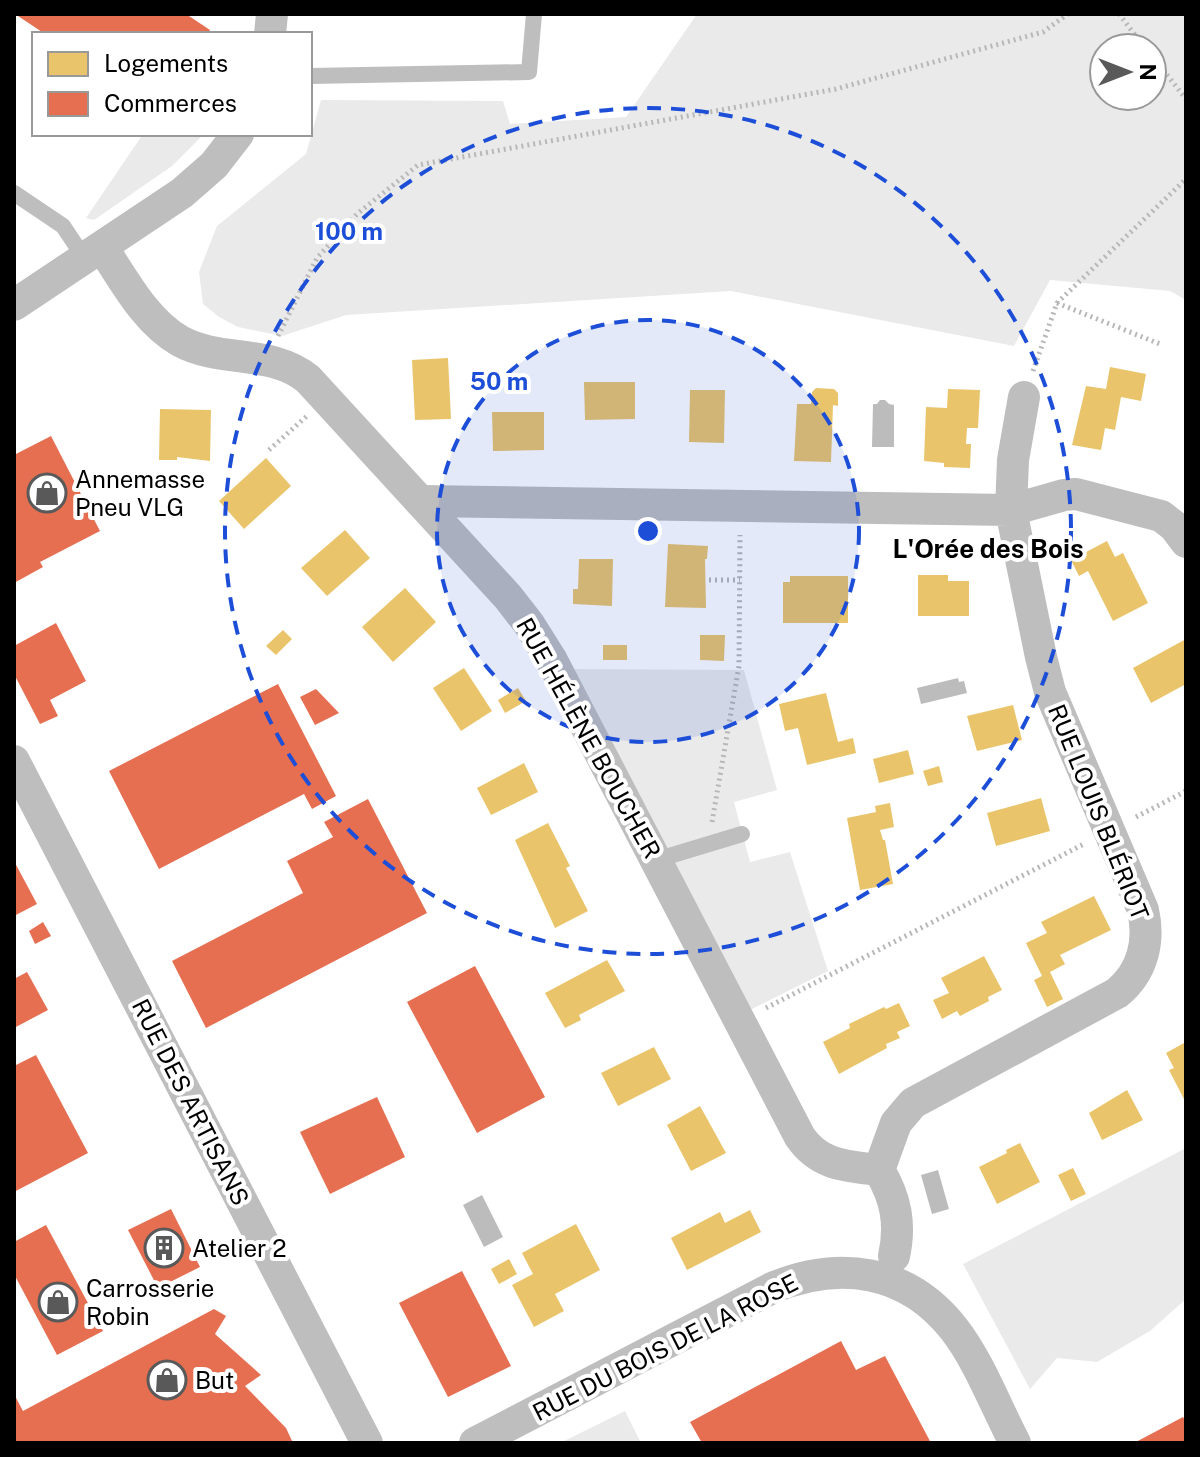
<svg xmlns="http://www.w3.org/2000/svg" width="1200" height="1457" viewBox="0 0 1200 1457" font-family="'Public Sans',sans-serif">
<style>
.green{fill:#eaeaea;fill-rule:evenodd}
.water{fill:#bcbcbc}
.homes{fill:#e9c46a}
.shops{fill:#e76f51}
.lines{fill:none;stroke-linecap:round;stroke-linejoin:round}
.path{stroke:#b8b8b8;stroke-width:5;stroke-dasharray:2 4;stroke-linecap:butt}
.service{stroke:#bebebe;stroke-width:16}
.minor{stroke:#bebebe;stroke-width:32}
.ring{fill:none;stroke:#1d4ed8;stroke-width:4;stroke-dasharray:14 10}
.labels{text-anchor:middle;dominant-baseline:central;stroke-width:8;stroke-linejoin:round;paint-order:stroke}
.poi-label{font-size:24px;fill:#000;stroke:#fff;text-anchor:start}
.street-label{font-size:24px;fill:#000;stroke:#fff}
.neighbourhood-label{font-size:26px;font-weight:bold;fill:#000;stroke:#fff}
.centre{fill:#1d4ed8;stroke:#fff;stroke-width:4}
.ring-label{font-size:24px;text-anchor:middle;font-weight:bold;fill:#1d4ed8;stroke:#fff;stroke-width:8;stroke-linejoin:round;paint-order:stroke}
</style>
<rect width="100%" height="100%" fill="#fff"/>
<g class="green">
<path d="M697,14H1186V300L1170,291L1050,280L1014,346L731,291L346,315L282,336L238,327L219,317L203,304L199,272L217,226L306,154L321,100L503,101L510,124L626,117ZM1152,48V96H1104V48Z"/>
<path d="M143,134H204L172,166L94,220L86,218Z"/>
<path d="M568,669L744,670L777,790L734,802L750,862L790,852L828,971L748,1011Z"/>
<path d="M1186,1148V1299L1150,1331L1097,1362L1057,1358L1030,1389L963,1264Z"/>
<path d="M625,1411L641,1443H560Z"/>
</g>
<g class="water">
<path d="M880,400H885L889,404L894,405V447H872L873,404H877Z"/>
<path d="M958,678L959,682L964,681L967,693L921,704L917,688Z"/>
<path d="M938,1170L949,1209L932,1214L921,1175Z"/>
<path d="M482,1195L503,1237L484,1247L463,1205Z"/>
</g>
<g class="homes">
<path d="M448,358L451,419L415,420L412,360Z"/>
<path d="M1110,367L1146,374L1141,401L1121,397L1115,430L1105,428L1101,450L1072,445L1086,386L1106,389Z"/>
<path d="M584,382H635V419L585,420Z"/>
<path d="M816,388L834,389L838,393V406L833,405L831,462L794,461L797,404H811L812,392Z"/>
<path d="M948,389L980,390L978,428H967L966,444H971L970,468L944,467V463L924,461L926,407L947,408Z"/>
<path d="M690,390H725L724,443L689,442Z"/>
<path d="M160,409L211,410L210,461L177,457V460H159Z"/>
<path d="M492,412H544V450L493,451Z"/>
<path d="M266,458L291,486L244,529L219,501Z"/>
<path d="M345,530L370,558L327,596L301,568Z"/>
<path d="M1107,541L1115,557L1123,553L1148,603L1113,621L1088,571L1079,576L1071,560Z"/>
<path d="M668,544L708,546L707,559H705L706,608L665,607Z"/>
<path d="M579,559H613L612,606L573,604V589H578Z"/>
<path d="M918,575H948V581H969V616H918Z"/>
<path d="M790,576H848V623H783V582H790Z"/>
<path d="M405,588L436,622L393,662L362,627Z"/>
<path d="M283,630L292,639L276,655L266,646Z"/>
<path d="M700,635H725L724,661L700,660Z"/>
<path d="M1186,639V684L1151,703L1133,668Z"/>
<rect x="603" y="645" width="24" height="15"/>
<path d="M464,668L492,711L461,731L433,688Z"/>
<path d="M518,688L526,701L505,713L498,700Z"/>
<path d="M826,693L838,742L853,738L856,753L807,765L798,728L785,731L779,704Z"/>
<path d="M1013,705L1022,740L977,751L967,716Z"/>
<path d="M908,750L914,774L879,783L873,759Z"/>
<path d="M524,763L538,792L491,815L477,788Z"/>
<path d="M939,766L943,782L928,786L923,771Z"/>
<path d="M1041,798L1050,831L996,846L987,813Z"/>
<path d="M890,803L894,827L880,830L883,840H885L893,884L860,890L847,818L876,812L875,806Z"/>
<path d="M548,823L570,866L566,868L588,911L555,928L515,840Z"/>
<path d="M1094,896L1111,930L1060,955L1065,964L1050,972L1063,999L1047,1007L1034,980L1042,976L1026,943L1047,933L1041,922Z"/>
<path d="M984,956L1002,990L988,997L989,1001L960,1016L957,1011L942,1019L933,1000L949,993L941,978Z"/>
<path d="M607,960L625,991L579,1015L581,1020L565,1028L545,993Z"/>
<path d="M899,1003L910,1026L897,1032L900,1038L886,1044L887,1048L839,1074L823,1042L850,1028L849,1024L884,1007L886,1009Z"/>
<path d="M1184,1043L1186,1047V1103L1169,1070L1174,1068L1166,1053Z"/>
<path d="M654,1047L671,1079L618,1106L601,1073Z"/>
<path d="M1127,1090L1143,1120L1102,1140L1089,1113Z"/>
<path d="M700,1106L726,1153L691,1171L667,1125Z"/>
<path d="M1020,1143L1040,1182L997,1204L979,1167L1007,1153L1006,1150Z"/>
<path d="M1073,1168L1086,1194L1071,1201L1058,1175Z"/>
<path d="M750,1210L761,1232L687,1270L671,1238L720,1212L725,1223Z"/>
<path d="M576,1224L600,1270L555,1294L564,1311L534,1327L512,1285L533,1274L522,1253Z"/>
<path d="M509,1259L517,1274L499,1284L491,1269Z"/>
</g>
<g class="shops">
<path d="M15,14H186L210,30L208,34H45Z"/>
<path d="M51,436L100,531L40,562L43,567L14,583V455Z"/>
<path d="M56,623L86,681L50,700L58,716L40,724L14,674V646Z"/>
<path d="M278,684L336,796L312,809L304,794L159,869L109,771Z"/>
<path d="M316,689L339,713L315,725L300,697Z"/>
<path d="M368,799L427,913L206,1028L172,961L303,893L287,861L333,837L324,822Z"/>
<path d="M14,861L37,904L14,916Z"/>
<path d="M43,922L51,936L35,944L29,931Z"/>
<path d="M475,966L545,1097L477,1133L407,1002Z"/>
<path d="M27,972L48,1010L14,1028V979Z"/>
<path d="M36,1055L88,1153L14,1192V1066Z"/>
<path d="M377,1097L405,1157L330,1194L300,1132Z"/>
<path d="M171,1209L200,1267L158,1288L128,1230Z"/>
<path d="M46,1225L103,1331L57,1355L14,1274V1242Z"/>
<path d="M462,1271L511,1366L448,1397L399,1303Z"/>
<path d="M214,1309L226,1316L215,1334L261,1375L245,1386L286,1428L293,1443H15L14,1394L23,1411Z"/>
<path d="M841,1341L856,1370L885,1356L931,1443H702L690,1422Z"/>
<path d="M1183,1417L1186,1422V1443H1134Z"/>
</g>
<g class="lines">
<g class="path">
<path d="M1119,14L1145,48"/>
<path d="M1152,56L1186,99"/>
<path d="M1057,303L1160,344"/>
<path d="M278,336L317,258L357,214L418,165L836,89L1043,32L1068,14"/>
<path d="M1033,371L1057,303L1186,179"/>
<path d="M269,450L307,416"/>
<path d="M709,580H740"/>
<path d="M1136,817L1186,791"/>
<path d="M712,822L739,666L740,535"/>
<path d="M766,1008L1084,844"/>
</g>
<g class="service">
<path d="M310,76L529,72L534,14"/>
<path d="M14,193L63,226L85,259"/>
<path d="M656,860L742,834"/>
</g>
<g class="minor">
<path d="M270,34L272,14"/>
<path d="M102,247C124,280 145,321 180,341C220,363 272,349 308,379L508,597L529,624L551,659L800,1137C820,1166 847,1166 879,1170"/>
<path d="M14,305L182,193L214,165L238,134"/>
<path d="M1024,397L1013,460L1011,510L1064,495L1076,494L1161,516L1174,526L1186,542"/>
<path d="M420,501L1011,510L1041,657L1050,692L1143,910C1150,941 1143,972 1117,993L913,1103L896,1123L879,1170"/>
<path d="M14,761L367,1443"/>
<path d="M879,1170C896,1198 901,1224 894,1256"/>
<path d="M475,1443L772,1288C839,1260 907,1269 954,1329C979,1361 996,1407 1015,1443"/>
</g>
</g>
<circle cx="648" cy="531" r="211" fill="#1d4ed8" fill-opacity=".12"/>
<g class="ring">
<circle cx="648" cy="531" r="211"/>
<circle cx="648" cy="531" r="423"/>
</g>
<defs>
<g id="shop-ring" transform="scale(2)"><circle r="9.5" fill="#fff" stroke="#595959" stroke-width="1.5"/><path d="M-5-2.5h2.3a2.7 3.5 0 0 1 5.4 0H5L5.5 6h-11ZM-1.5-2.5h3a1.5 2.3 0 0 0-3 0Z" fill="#595959"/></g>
<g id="building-ring" transform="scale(2)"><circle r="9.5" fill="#fff" stroke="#595959" stroke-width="1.5"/><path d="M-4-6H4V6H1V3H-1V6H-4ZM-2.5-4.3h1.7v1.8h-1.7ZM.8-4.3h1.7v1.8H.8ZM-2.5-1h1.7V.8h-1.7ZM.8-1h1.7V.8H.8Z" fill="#595959"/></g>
</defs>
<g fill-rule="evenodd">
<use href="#shop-ring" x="47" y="493"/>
<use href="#building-ring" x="164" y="1248"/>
<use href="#shop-ring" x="58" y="1302"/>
<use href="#shop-ring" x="167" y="1380"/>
</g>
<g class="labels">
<g class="poi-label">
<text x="75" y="479">Annemasse<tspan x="75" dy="28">Pneu VLG</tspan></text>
<text x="192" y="1248">Atelier 2</text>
<text x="86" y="1288">Carrosserie<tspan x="86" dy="28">Robin</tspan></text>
<text x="195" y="1380">But</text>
</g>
<g class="street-label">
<text transform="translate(589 738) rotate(61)">RUE HÉLÈNE BOUCHER</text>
<text transform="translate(1099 812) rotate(68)">RUE LOUIS BLÉRIOT</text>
<text transform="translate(191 1102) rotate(63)">RUE DES ARTISANS</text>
<text transform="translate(665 1347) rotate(-27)">RUE DU BOIS DE LA ROSE</text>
</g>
<g class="neighbourhood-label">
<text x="988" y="548">L'Orée des Bois</text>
</g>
</g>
<circle cx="648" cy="531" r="12" class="centre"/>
<g class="ring-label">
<text x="349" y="240">100 m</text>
<text x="499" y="390">50 m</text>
</g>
<rect width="1200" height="1457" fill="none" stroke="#000000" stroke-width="32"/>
<rect x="32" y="32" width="280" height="104" fill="#ffffff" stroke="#999999" stroke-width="2"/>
<rect x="48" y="52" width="40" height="24" fill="#e9c46a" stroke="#999999" stroke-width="2"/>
<text x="104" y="72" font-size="24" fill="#000000">Logements</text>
<rect x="48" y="92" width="40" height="24" fill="#e76f51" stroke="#999999" stroke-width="2"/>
<text x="104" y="112" font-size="24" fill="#000000">Commerces</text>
<g transform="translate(1128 72) rotate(90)"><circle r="38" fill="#ffffff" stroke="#999999" stroke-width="2"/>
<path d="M0-6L14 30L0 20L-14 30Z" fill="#595959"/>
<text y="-12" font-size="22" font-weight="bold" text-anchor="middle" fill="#000000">N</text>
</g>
</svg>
